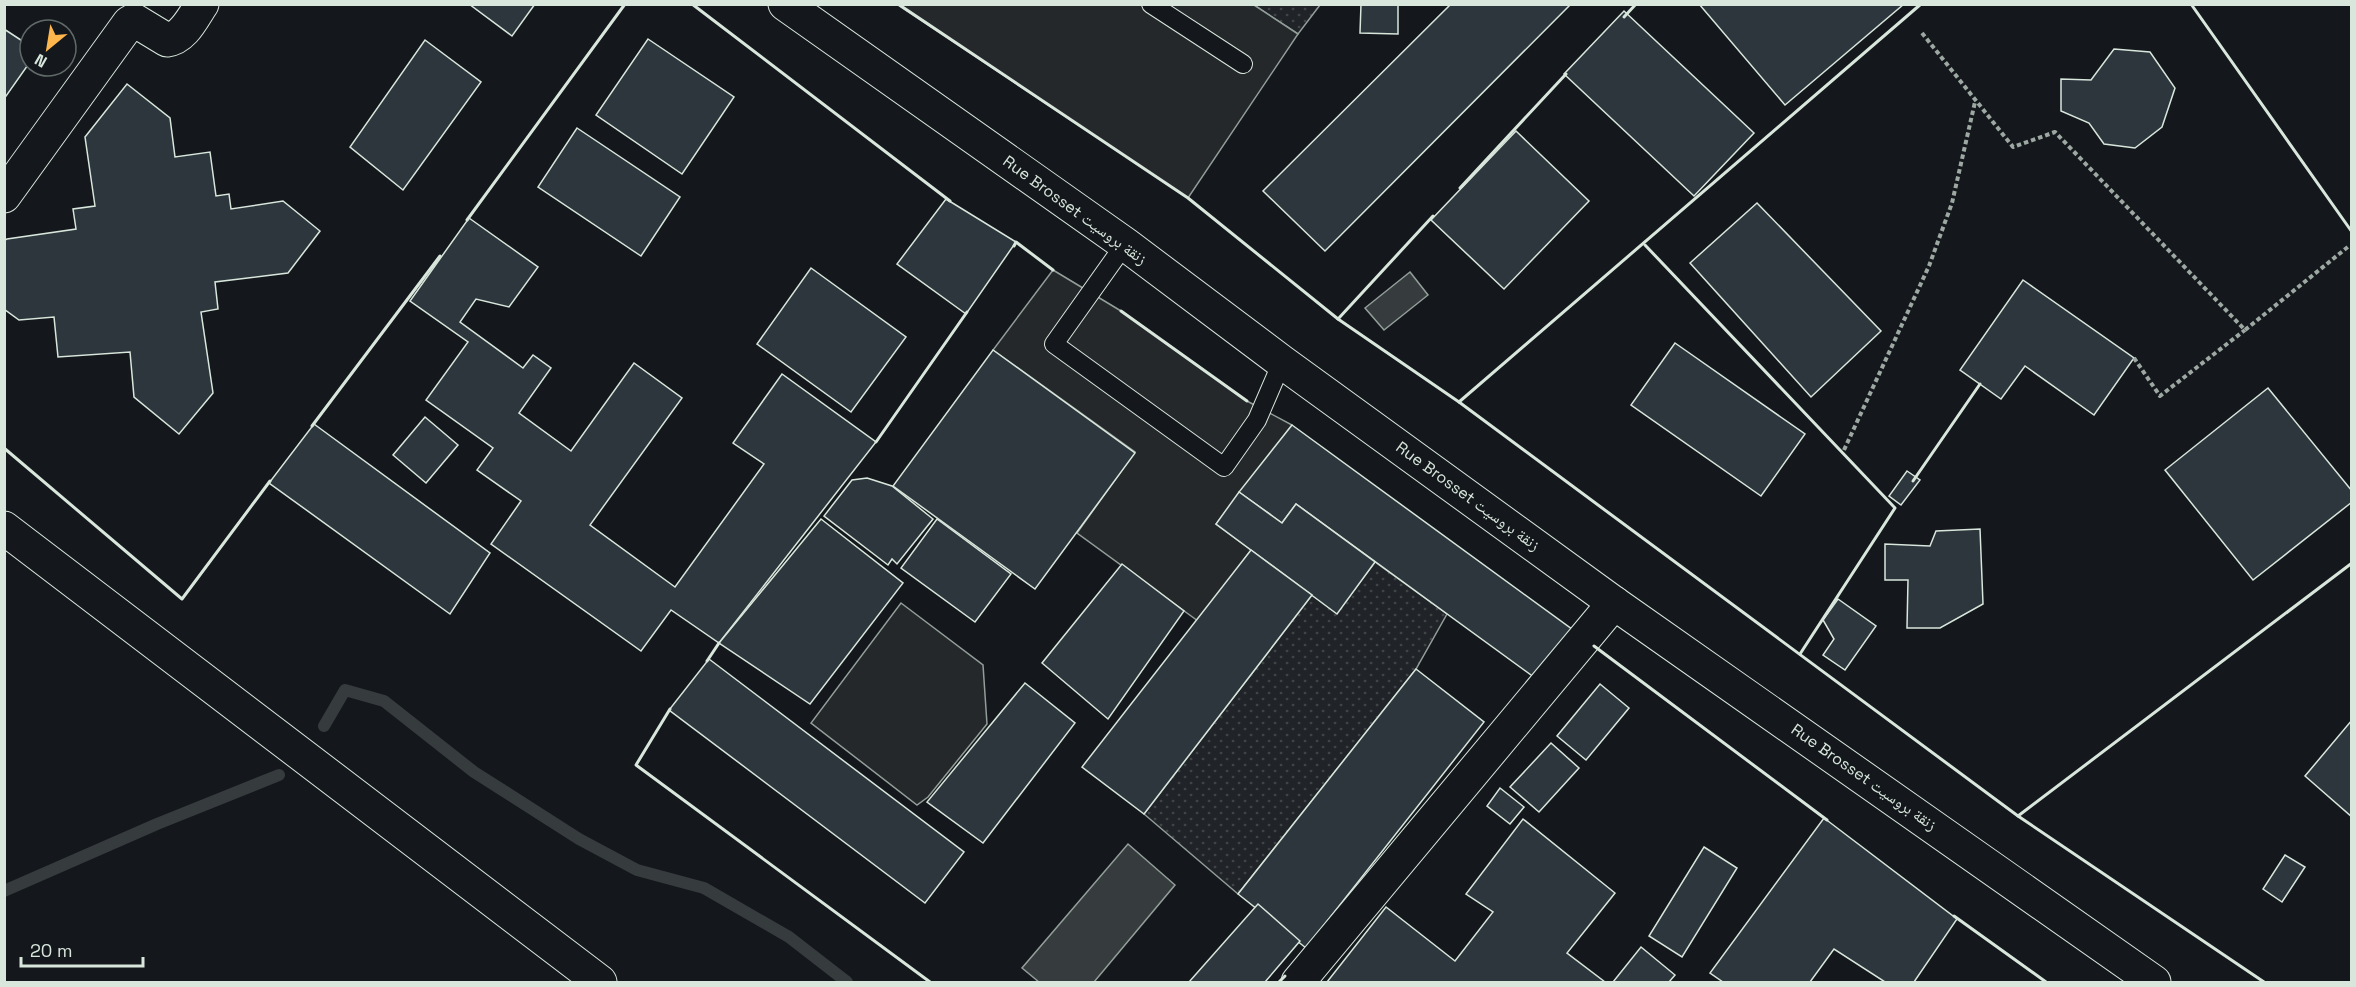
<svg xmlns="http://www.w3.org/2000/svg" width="2356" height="987" viewBox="0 0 2356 987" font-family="'Space Grotesk','Noto Naskh Arabic',sans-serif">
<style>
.garden{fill:url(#garden-dots);stroke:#939e99;stroke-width:1.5}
.parking{fill:#24282b;stroke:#939e99;stroke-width:1.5}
.water{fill:#363b3e;stroke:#939e99;stroke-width:1.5}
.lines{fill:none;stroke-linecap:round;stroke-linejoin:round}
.stream{stroke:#363b3e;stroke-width:12}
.building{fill:#2c363c;stroke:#d8e6dc;stroke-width:1.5}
.lane-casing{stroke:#d8e6dc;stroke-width:20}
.street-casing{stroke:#d8e6dc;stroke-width:35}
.secondary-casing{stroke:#d8e6dc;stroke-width:35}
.path{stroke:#9da8a2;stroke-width:4;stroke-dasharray:4.5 3;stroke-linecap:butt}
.lane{stroke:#14181c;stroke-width:18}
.street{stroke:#14181c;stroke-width:33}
.secondary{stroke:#14181c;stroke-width:33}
.wall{stroke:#d8e6dc;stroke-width:3}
.labels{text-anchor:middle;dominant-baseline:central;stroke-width:4.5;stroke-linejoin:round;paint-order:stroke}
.street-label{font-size:16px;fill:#d8e6dc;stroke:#14181c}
</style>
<defs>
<pattern id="garden-dots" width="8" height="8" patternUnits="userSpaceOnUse" patternTransform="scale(1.5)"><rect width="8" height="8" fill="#202428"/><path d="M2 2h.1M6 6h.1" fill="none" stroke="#404447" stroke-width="1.8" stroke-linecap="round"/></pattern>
</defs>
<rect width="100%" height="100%" fill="#14181c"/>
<g class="garden">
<path d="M1254,5H1320L1298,34Z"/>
<path d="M1375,562L1447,614L1416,669L1238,894L1144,814L1312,595L1337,613Z"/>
</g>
<g class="parking">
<path d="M898,5H1254L1298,34L1188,198Z"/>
<path d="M1053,270L1121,311L1247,401L1292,425L1216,524L1251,550L1198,621L1077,533L1135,452L993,350Z"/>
<path d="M901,603L983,665L987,724L928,797L917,805L811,723Z"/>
</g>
<g class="water">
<path d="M1410,272L1428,295L1384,330L1365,308Z"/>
<path d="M1128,844L1175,885L1094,982H1039L1022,968Z"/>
</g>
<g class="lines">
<g class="stream">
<path d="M324,726L345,690L384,701L474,772L579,839L637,870L704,888L789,937L847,982"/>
<path d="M4,891L157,824L279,775"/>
</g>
</g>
<g class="building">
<path d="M469,4H535L512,36Z"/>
<path d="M1361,4H1398V34L1360,33Z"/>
<path d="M1451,4H1571L1325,251L1263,191Z"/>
<path d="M1699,4H1904L1785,105Z"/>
<path d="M1624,11L1754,133L1694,196L1564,74Z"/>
<path d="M4,29L30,46V62L4,99Z"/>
<path d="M648,39L734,97L682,174L596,115Z"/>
<path d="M425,40L481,82L403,190L350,147Z"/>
<path d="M2114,49L2150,52L2175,88L2162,127L2135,148L2104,144L2089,123L2061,111V79L2091,80Z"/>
<path d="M127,84L170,118L175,157L210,152L216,196L229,194L231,209L283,201L320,231L288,273L215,282L218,309L201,312L213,393L179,434L134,397L130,352L58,357L54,317L19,320L4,309V241L7,239L76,229L73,209L95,206L85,137Z"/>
<path d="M577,128L680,197L641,256L538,187Z"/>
<path d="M1516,131L1589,201L1504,289L1431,220Z"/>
<path d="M946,199L1016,242L966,314L897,264Z"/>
<path d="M1757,203L1881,331L1811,397L1690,263Z"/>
<path d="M469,218L538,267L509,307L476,299L460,322L523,368L533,355L551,368L519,413L571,451L634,363L682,398L590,525L675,587L764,464L733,443L782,374L876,442L719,643L671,610L641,651L491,544L521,501L477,470L493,448L426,400L468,342L410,301Z"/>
<path d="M811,268L906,337L851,412L757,344Z"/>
<path d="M2023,280L2134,358L2094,415L2025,366L2001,399L1960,370Z"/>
<path d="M1675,343L1805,434L1761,496L1631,405Z"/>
<path d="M993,350L1135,453L1035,589L893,486Z"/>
<path d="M2268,388L2352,491V502L2253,580L2165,470Z"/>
<path d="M425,417L458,445L426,483L393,455Z"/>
<path d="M314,424L490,553L450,614L269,483Z"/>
<path d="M1292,425L1580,635L1542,683L1296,504L1282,523L1239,492Z"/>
<path d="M1907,471L1920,480L1901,505L1889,496Z"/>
<path d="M867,478L892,486L933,519L897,564L892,559L888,565L824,516L852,480Z"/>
<path d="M1239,492L1282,523L1296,504L1375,562L1337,614L1216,524Z"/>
<path d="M821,519L903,583L810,704L719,643Z"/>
<path d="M937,519L1011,574L975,622L901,568Z"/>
<path d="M1980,529L1983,604L1940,628H1907L1908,580H1885V544L1930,546L1936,531Z"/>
<path d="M1251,550L1312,595L1144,814L1082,767Z"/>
<path d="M1122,564L1184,611L1108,719L1042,663Z"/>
<path d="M1838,599L1876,626L1845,670L1823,655L1834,639L1823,620Z"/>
<path d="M709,659L964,852L925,903L669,710Z"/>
<path d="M1416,669L1484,722L1306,948L1238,894Z"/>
<path d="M1025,683L1075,723L983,843L927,802Z"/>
<path d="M1600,684L1629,708L1586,760L1557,736Z"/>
<path d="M2352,720V817L2305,776Z"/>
<path d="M1551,743L1579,768L1539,812L1510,787Z"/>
<path d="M1500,788L1524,807L1510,824L1487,806Z"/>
<path d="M1824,818L1957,919L1914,982H1885L1834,949L1810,982H1723L1710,973Z"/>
<path d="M1523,819L1615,893L1567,953L1605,982H1327L1386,907L1455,961L1493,912L1466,894Z"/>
<path d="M1704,847L1737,868L1682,957L1649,936Z"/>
<path d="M2285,855L2305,867L2282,902L2263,889Z"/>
<path d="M1258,904L1300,941L1265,982H1189Z"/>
<path d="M1641,947L1675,975L1669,982H1613Z"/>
</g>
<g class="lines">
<g class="lane-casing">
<g id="lane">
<path d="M1151,4L1243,64"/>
<path d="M1125,244L1054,344L1224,467L1257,420L1282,362"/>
</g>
</g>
<g class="street-casing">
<g id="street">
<path d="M4,196L129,23L134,20L167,40C184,38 193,17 202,4"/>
<path d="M1298,982L1614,603"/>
</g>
</g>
<g class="secondary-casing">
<g id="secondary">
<path d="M785,4L1125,244L1282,362L1614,603L2154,982"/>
<path d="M4,528L600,982"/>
</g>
</g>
<g class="path">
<path d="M1922,33L2013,147L2055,132L2245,330L2349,246"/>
<path d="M2134,358L2160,396L2245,330"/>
<path d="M1844,450L1929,266L1952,203L1975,102"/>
</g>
<use href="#lane" class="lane"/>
<use href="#street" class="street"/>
<use href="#secondary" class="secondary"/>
<g class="wall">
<path d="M692,4L950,201"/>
<path d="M898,4L1188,198L1338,319L1433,216"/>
<path d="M2191,4L2352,232"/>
<path d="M1624,17L1636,4"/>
<path d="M1460,188L1566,74"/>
<path d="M467,220L625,4"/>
<path d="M1645,245L1895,508L1800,654"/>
<path d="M1014,246L1016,242L1053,270"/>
<path d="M1121,311L1247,401"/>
<path d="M1338,319L1459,402L1921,4"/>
<path d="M1459,402L2018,816L2352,563"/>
<path d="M312,426L440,256"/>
<path d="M876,442L967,312"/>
<path d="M4,448L182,599L270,481"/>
<path d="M1913,481L1980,384"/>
<path d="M1594,646L1827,820"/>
<path d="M707,661L719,643"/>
<path d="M670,709L636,765L930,982"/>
<path d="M2018,816L2264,982"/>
<path d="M1954,916L2046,982"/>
<path d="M1279,982L1285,976"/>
</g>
</g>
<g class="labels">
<g class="street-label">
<text transform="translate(1075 210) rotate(36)">Rue Brosset زنقة بروسيت</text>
<text transform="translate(1468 496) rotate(36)">Rue Brosset زنقة بروسيت</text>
<text transform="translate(1864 777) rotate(35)">Rue Brosset زنقة بروسيت</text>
</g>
</g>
<rect width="2356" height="987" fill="none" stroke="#d8e6dc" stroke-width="12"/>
<g transform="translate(48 48) rotate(210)"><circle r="28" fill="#14181c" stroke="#626a69" stroke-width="1.5"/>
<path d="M0-4.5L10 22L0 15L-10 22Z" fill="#ffb74d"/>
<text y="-9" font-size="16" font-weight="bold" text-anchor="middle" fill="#d8e6dc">N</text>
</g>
<path d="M21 957v9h122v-9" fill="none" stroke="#d8e6dc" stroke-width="3"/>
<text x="30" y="957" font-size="18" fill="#d8e6dc" stroke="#14181c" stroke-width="4.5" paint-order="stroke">20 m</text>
</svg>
